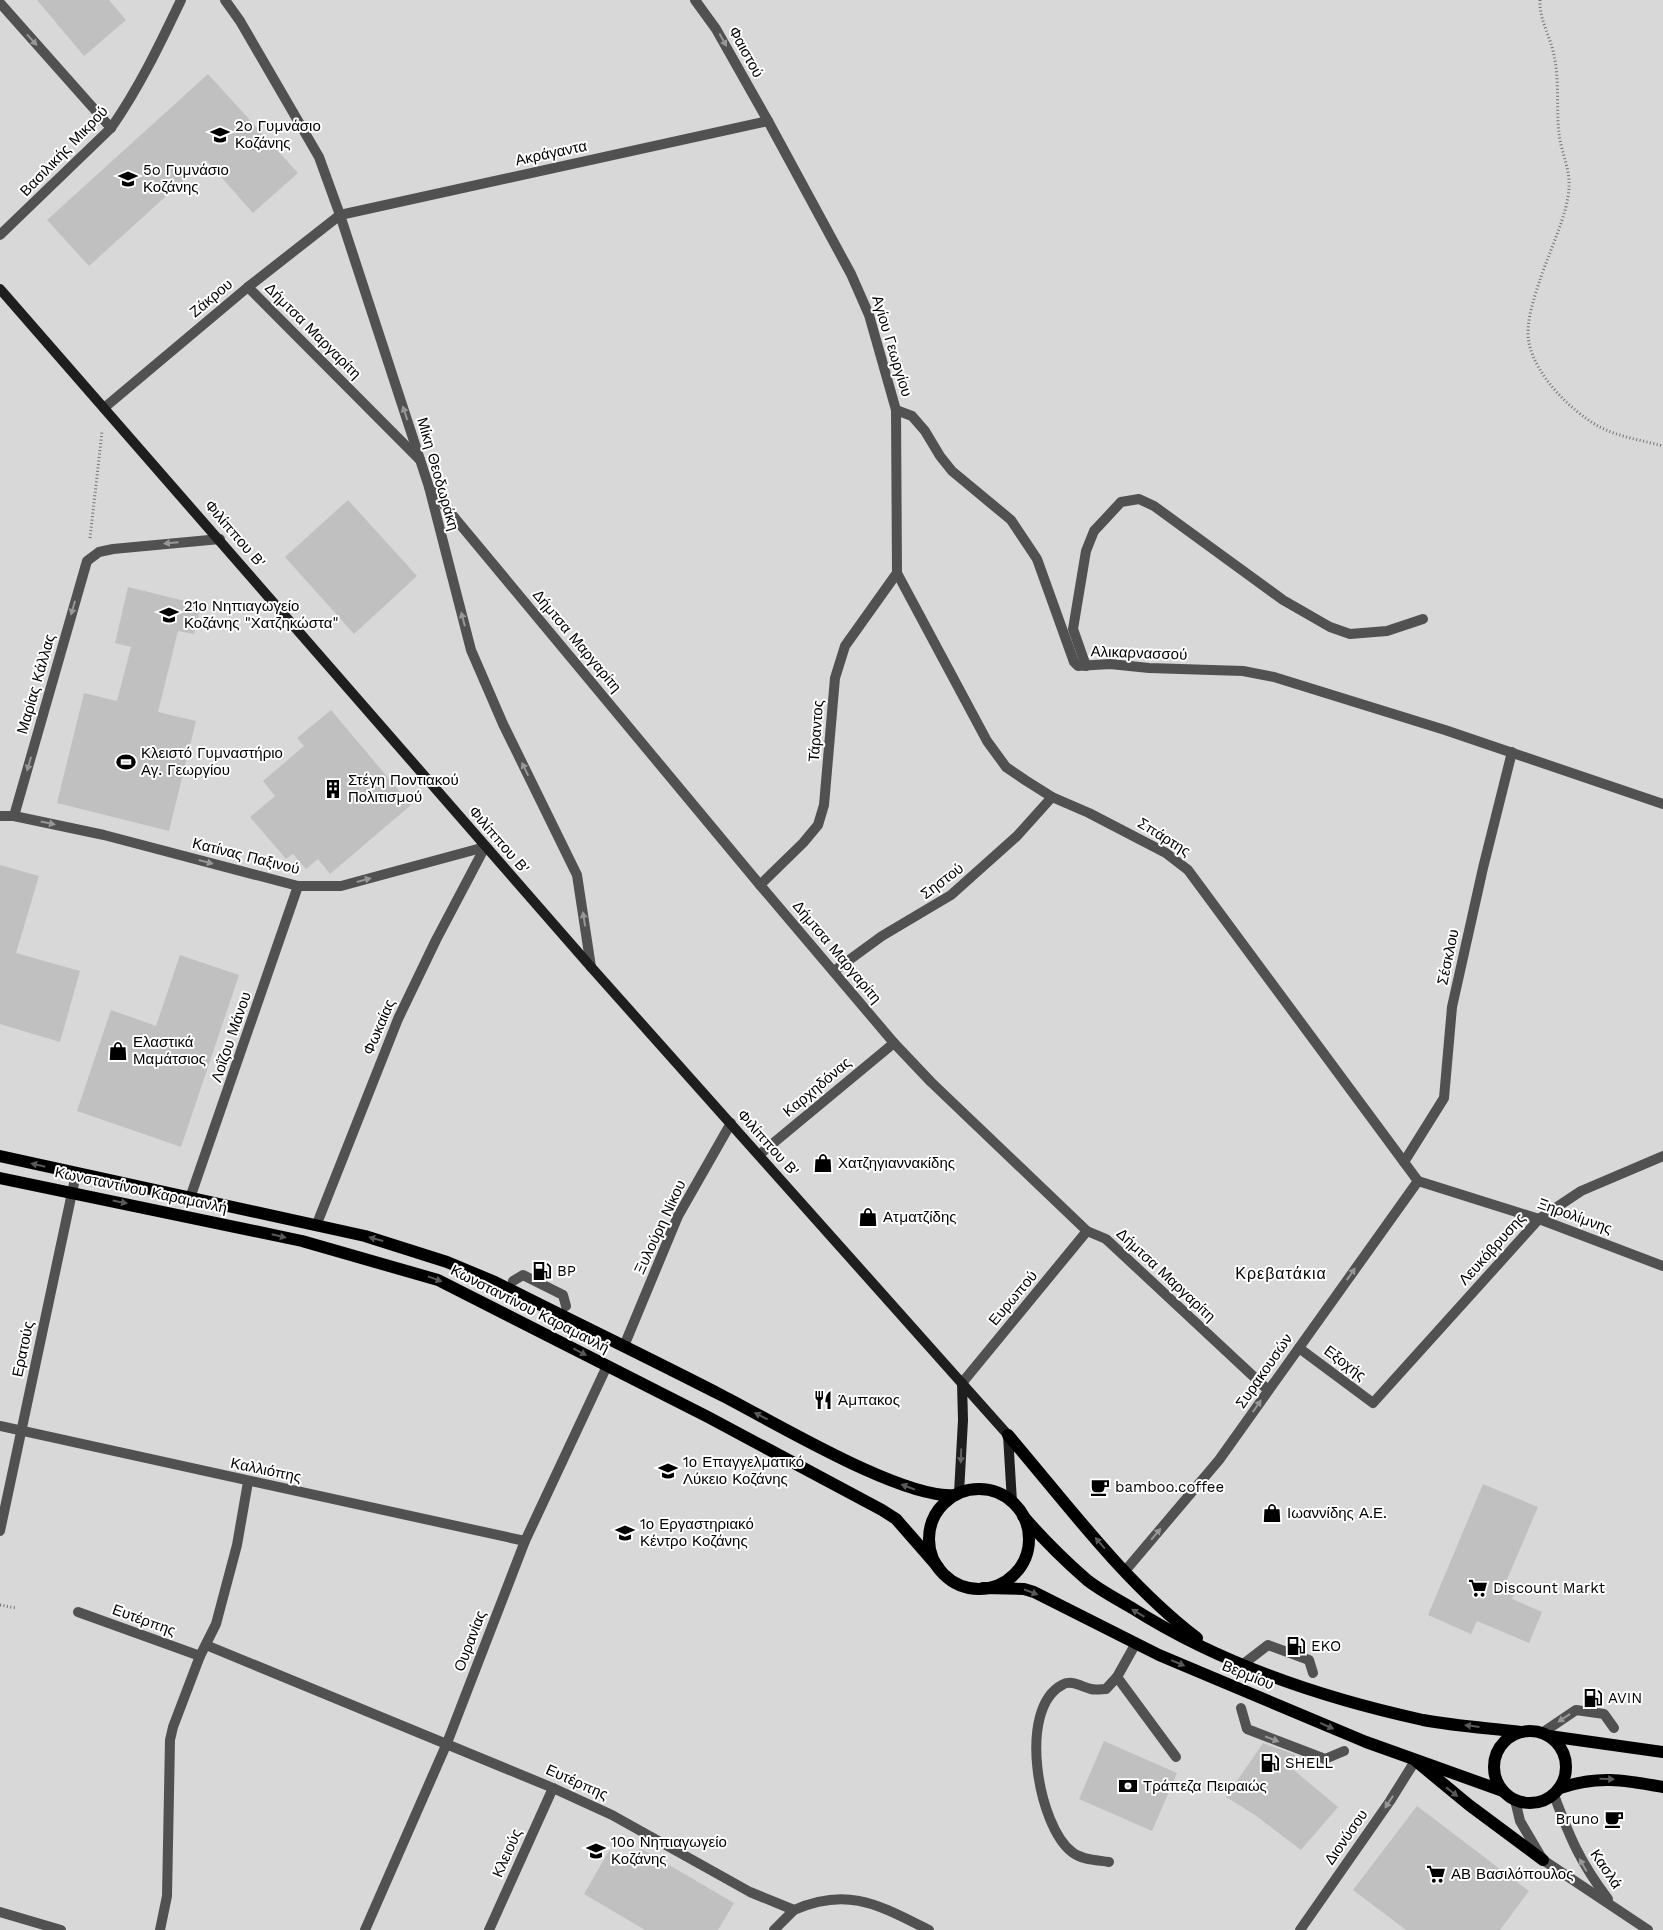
<svg xmlns="http://www.w3.org/2000/svg" width="1663" height="1930" viewBox="0 0 1663 1930" font-family="'Work Sans',sans-serif">
<style>
.green{fill:#d8d8d8}
.building{fill:#c0c0c0}
.lines{fill:none;stroke-linecap:round;stroke-linejoin:round}
.path{stroke:#737373;stroke-width:3;stroke-dasharray:1 2.5;stroke-linecap:butt}
.service{stroke:#515151;stroke-width:10}
.pedestrian{stroke:#515151;stroke-width:10}
.minor{stroke:#515151;stroke-width:10}
.tertiary{stroke:#515151;stroke-width:10}
.secondary{stroke:#1e1e1e;stroke-width:10}
.primary{stroke:#000;stroke-width:12}
.oneway{fill:#979797}
.oneway2{fill:#595959}
.oneway3{fill:#626262}
.labels{text-anchor:middle;dominant-baseline:central;stroke-width:4;stroke-linejoin:round;paint-order:stroke}
.street-label{font-size:15px;fill:#000;stroke:#fff}
.poi-label{font-size:15px;fill:#000;stroke:#fff;text-anchor:start}
.neighbourhood-label{font-size:16px;letter-spacing:1px;fill:#000;stroke:#fff}
</style>
<rect width="100%" height="100%" fill="#fff"/>
<rect class="green" x="0" y="0" width="1663" height="1930"/>
<g class="building">
<path d="M37,0H109L126,20L84,56Z"/>
<path d="M208,74L298,173L253,213L206,160L89,266L47,220Z"/>
<path d="M348,500L417,576L354,634L285,557Z"/>
<path d="M128,587L201,605L194,634L178,631L158,712L196,721L169,831L57,803L84,693L117,701L131,647L115,643Z"/>
<path d="M331,710L411,805L330,874L318,859L306,869L293,854L286,859L250,817L275,796L263,781L304,746L297,738Z"/>
<path d="M0,865L39,876L16,953L80,971L60,1042L0,1024Z"/>
<path d="M180,955L239,975L181,1147L77,1111L111,1010L156,1026Z"/>
<path d="M1483,1484L1538,1507L1505,1584L1516,1589L1512,1599L1542,1612L1529,1643L1477,1621L1471,1634L1428,1615Z"/>
<path d="M1104,1741L1177,1773L1152,1831L1079,1799Z"/>
<path d="M1263,1743L1296,1755L1289,1766L1338,1807L1301,1850L1255,1815L1226,1797Z"/>
<path d="M1417,1806L1529,1891L1500,1930H1406L1353,1890Z"/>
<path d="M640,1848L734,1903L718,1930H645L584,1894L609,1851L631,1864Z"/>
</g>
<g class="lines">
<g class="path">
<path d="M1540,0C1539,18 1549,34 1553,51C1560,78 1556,107 1559,134C1561,151 1570,169 1569,186C1569,212 1548,254 1540,280C1534,298 1525,324 1529,343C1536,376 1570,410 1598,426C1618,437 1641,440 1663,446"/>
<path d="M90,538L102,432"/>
<path d="M0,1605L16,1608"/>
</g>
<g class="service">
<path d="M513,1281L523,1275L563,1295L566,1306"/>
<path d="M1242,1665L1268,1645L1309,1660L1313,1673"/>
<path d="M1117,1677L1176,1757"/>
<path d="M1241,1708L1247,1729L1325,1759L1344,1751"/>
<path d="M1542,1733L1576,1710L1604,1714L1614,1728"/>
<path d="M1109,1862C1097,1860 1082,1860 1072,1852C1038,1826 1017,1709 1062,1685C1071,1679 1082,1687 1091,1689C1096,1690 1102,1689 1106,1689L1117,1677L1136,1643"/>
</g>
<g class="pedestrian">
<path d="M248,287L420,460"/>
<path d="M104,408L248,287L340,215"/>
</g>
<g class="minor">
<path d="M225,0L240,21L319,157L340,215L429,487L471,650L503,724L577,875L591,967"/>
<path d="M695,0L716,29L768,121L851,274L869,315L896,410L897,573L987,741L1006,767L1025,780L1052,797L1089,813L1166,853L1188,870L1418,1181"/>
<path d="M0,3L111,128"/>
<path d="M340,215L768,121"/>
<path d="M0,235L111,128C139,88 160,44 181,0"/>
<path d="M896,410L912,416L925,431L940,456L952,471L1011,520L1037,559L1074,662L1078,666L1110,664L1149,668L1243,671L1274,677L1445,730L1663,804"/>
<path d="M429,487L760,885L894,1043L931,1082L1087,1231L1106,1239L1268,1390"/>
<path d="M1086,666L1073,629L1086,551L1094,531L1121,502L1139,499L1154,506L1283,600L1330,627L1350,634L1387,631L1423,619"/>
<path d="M0,816H14L104,835L298,886H341L485,847"/>
<path d="M14,816L87,561L99,552L113,549L220,539"/>
<path d="M760,885L803,843L818,825L824,805L835,678L845,646L897,573"/>
<path d="M834,971L882,936L951,895L1017,836L1052,797"/>
<path d="M759,1155L894,1043"/>
<path d="M1404,1162L1444,1098L1452,1007L1483,868L1512,752"/>
<path d="M1418,1181L1539,1219L1663,1266"/>
<path d="M190,1198L298,886"/>
<path d="M316,1226L398,1019L436,940L485,847"/>
<path d="M624,1346L678,1216L731,1123"/>
<path d="M1299,1348L1373,1403L1539,1219L1581,1191L1663,1156"/>
<path d="M962,1383L1087,1231"/>
<path d="M0,1426L525,1541"/>
<path d="M0,1531L76,1174"/>
<path d="M1125,1571L1219,1460L1418,1181"/>
<path d="M78,1612L200,1656"/>
<path d="M206,1645L553,1788L612,1815L750,1892L794,1910C849,1886 880,1906 929,1930"/>
<path d="M0,1912L61,1930"/>
<path d="M160,1930L167,1896L170,1740L173,1727L200,1656L216,1624L237,1545L248,1482"/>
<path d="M365,1930L447,1743L525,1541L607,1366"/>
<path d="M489,1930L553,1788"/>
<path d="M774,1930L794,1910"/>
<path d="M1300,1930L1390,1801L1415,1761"/>
</g>
<g class="tertiary">
<path d="M1554,1795C1570,1838 1580,1862 1608,1899"/>
<path d="M1515,1800L1520,1821L1543,1860L1648,1930"/>
</g>
<g class="secondary">
<path d="M0,289L591,967L1008,1435L1012,1502"/>
<path d="M959,1493L963,1420L962,1383"/>
</g>
<g class="primary">
<path d="M0,1156L365,1236L447,1262L495,1282C570,1320 647,1357 723,1396C774,1422 903,1500 955,1495"/>
<path d="M0,1178L302,1241L438,1280L708,1417L882,1510L896,1519L938,1567"/>
<path d="M1008,1435C1068,1505 1124,1582 1197,1638"/>
<circle cx="979" cy="1539" r="50"/>
<path d="M1023,1516C1043,1539 1064,1560 1087,1580C1101,1591 1117,1599 1132,1608C1220,1664 1322,1698 1423,1720C1455,1726 1488,1728 1521,1732"/>
<path d="M983,1588L1024,1589L1034,1592L1159,1655L1216,1679L1366,1742L1503,1791"/>
<circle cx="1530" cy="1767" r="36"/>
<path d="M1549,1736L1663,1752"/>
<path d="M1417,1762L1469,1805L1543,1860"/>
<path d="M1560,1788C1598,1775 1624,1780 1663,1787"/>
</g>
</g>
<defs><path id="oneway-solid" d="M-6-.8H1V-3.2L6.5 0L1 3.2V.8H-6Z" transform="scale(1.25)"/></defs>
<g class="oneway">
<use href="#oneway-solid" transform="translate(32 40) rotate(48)"/>
<use href="#oneway-solid" transform="translate(723 40) rotate(61)"/>
<use href="#oneway-solid" transform="translate(405 413) rotate(-108)"/>
<use href="#oneway-solid" transform="translate(171 543) rotate(175)"/>
<use href="#oneway-solid" transform="translate(73 608) rotate(106)"/>
<use href="#oneway-solid" transform="translate(463 619) rotate(-105)"/>
<use href="#oneway-solid" transform="translate(29 764) rotate(106)"/>
<use href="#oneway-solid" transform="translate(525 769) rotate(-116)"/>
<use href="#oneway-solid" transform="translate(48 823) rotate(12)"/>
<use href="#oneway-solid" transform="translate(206 862) rotate(15)"/>
<use href="#oneway-solid" transform="translate(364 880) rotate(-15)"/>
<use href="#oneway-solid" transform="translate(584 919) rotate(-99)"/>
<use href="#oneway-solid" transform="translate(1351 1274) rotate(-55)"/>
<use href="#oneway-solid" transform="translate(1257 1406) rotate(-55)"/>
<use href="#oneway-solid" transform="translate(1156 1534) rotate(-50)"/>
<use href="#oneway-solid" transform="translate(1564 1718) rotate(146)"/>
<use href="#oneway-solid" transform="translate(1272 1739) rotate(21)"/>
<use href="#oneway-solid" transform="translate(1389 1802) rotate(124)"/>
<use href="#oneway-solid" transform="translate(1583 1865) rotate(-120)"/>
</g>
<g class="oneway2">
<use href="#oneway-solid" transform="translate(38 1165) rotate(-167)"/>
<use href="#oneway-solid" transform="translate(120 1202) rotate(11)"/>
<use href="#oneway-solid" transform="translate(279 1236) rotate(13)"/>
<use href="#oneway-solid" transform="translate(376 1239) rotate(-165)"/>
<use href="#oneway-solid" transform="translate(435 1279) rotate(20)"/>
<use href="#oneway-solid" transform="translate(580 1352) rotate(28)"/>
<use href="#oneway-solid" transform="translate(761 1416) rotate(-153)"/>
<use href="#oneway-solid" transform="translate(908 1487) rotate(-159)"/>
<use href="#oneway-solid" transform="translate(1100 1543) rotate(-131)"/>
<use href="#oneway-solid" transform="translate(1031 1592) rotate(21)"/>
<use href="#oneway-solid" transform="translate(1138 1613) rotate(-149)"/>
<use href="#oneway-solid" transform="translate(1178 1663) rotate(23)"/>
<use href="#oneway-solid" transform="translate(1327 1726) rotate(24)"/>
<use href="#oneway-solid" transform="translate(1472 1726) rotate(-173)"/>
<use href="#oneway-solid" transform="translate(1607 1779) rotate(1)"/>
<use href="#oneway-solid" transform="translate(1452 1792) rotate(38)"/>
</g>
<use class="oneway3" href="#oneway-solid" transform="translate(961 1456) rotate(92)"/>
<defs>
<g id="school-bare" transform="scale(1.5)"><path d="M0-5L7-2L0 1L-7-2ZM-4 1L0 2.5L4 1V4Q0 6-4 4Z" fill="#000" stroke="#fff" stroke-width="2.5" paint-order="stroke"/></g>
<g id="stadium-bare" transform="scale(1.5)"><path d="M0-5a6.5 5 0 1 0 0 10a6.5 5 0 1 0 0-10ZM-3.5-1.8h7v3.6h-7Z" fill="#000" stroke="#fff" stroke-width="2.5" paint-order="stroke"/></g>
<g id="building-bare" transform="scale(1.5)"><path d="M-4-6H4V6H1V3H-1V6H-4ZM-2.5-4.3h1.7v1.8h-1.7ZM.8-4.3h1.7v1.8H.8ZM-2.5-1h1.7V.8h-1.7ZM.8-1h1.7V.8H.8Z" fill="#000" stroke="#fff" stroke-width="2.5" paint-order="stroke"/></g>
<g id="shop-bare" transform="scale(1.5)"><path d="M-5-2.5h2.3a2.7 3.5 0 0 1 5.4 0H5L5.5 6h-11ZM-1.5-2.5h3a1.5 2.3 0 0 0-3 0Z" fill="#000" stroke="#fff" stroke-width="2.5" paint-order="stroke"/></g>
<g id="fuel-bare" transform="scale(1.5)"><path d="M-5.5-6h7V0h2V4h1.3V-2.5L3-4.5l.8-.8L6-3V5H2.5V1h-1V6h-7ZM-4.2-4.7v3.2H.2V-4.7Z" fill="#000" stroke="#fff" stroke-width="2.5" paint-order="stroke"/></g>
<g id="restaurant-bare" transform="scale(1.5)"><path d="M-5-6h1v4h1v-4h1v4h1v-4h1v5L-1.5 .5V6h-2V.5L-5-1ZM5-6V6H3V1.5H1.5Q1.5-4 5-6Z" fill="#000" stroke="#fff" stroke-width="2.5" paint-order="stroke"/></g>
<g id="cafe-bare" transform="scale(1.5)"><path d="M-5.5-4.5H6V0H3Q3 3.5 0 3.5H-2.5Q-5.5 3.5-5.5 0ZM3-3.2v2h1.7v-2ZM-6 4.5H4V6H-6Z" fill="#000" stroke="#fff" stroke-width="2.5" paint-order="stroke"/></g>
<g id="supermarket-bare" transform="scale(1.5)"><path d="M-6-5.5h2.5l.6 2H6L4.5 2H-2.5L-4.4-4H-6ZM-1.5 3.2a1.3 1.3 0 1 0 .1 0ZM3 3.2a1.3 1.3 0 1 0 .1 0Z" fill="#000" stroke="#fff" stroke-width="2.5" paint-order="stroke"/></g>
<g id="bank-bare" transform="scale(1.5)"><path d="M-6-4H6V4H-6ZM0-2.3a2.3 2.3 0 1 0 0 4.6a2.3 2.3 0 1 0 0-4.6Z" fill="#000" stroke="#fff" stroke-width="2.5" paint-order="stroke"/></g>
</defs>
<g fill-rule="evenodd">
<use href="#school-bare" x="220" y="135"/>
<use href="#school-bare" x="128" y="179"/>
<use href="#school-bare" x="169" y="615"/>
<use href="#stadium-bare" x="126" y="762"/>
<use href="#building-bare" x="333" y="789"/>
<use href="#shop-bare" x="118" y="1051"/>
<use href="#shop-bare" x="823" y="1163"/>
<use href="#shop-bare" x="868" y="1217"/>
<use href="#fuel-bare" x="542" y="1271"/>
<use href="#restaurant-bare" x="823" y="1400"/>
<use href="#school-bare" x="668" y="1471"/>
<use href="#cafe-bare" x="1100" y="1487"/>
<use href="#shop-bare" x="1272" y="1513"/>
<use href="#school-bare" x="625" y="1533"/>
<use href="#supermarket-bare" x="1478" y="1588"/>
<use href="#fuel-bare" x="1296" y="1646"/>
<use href="#fuel-bare" x="1593" y="1698"/>
<use href="#fuel-bare" x="1270" y="1763"/>
<use href="#bank-bare" x="1128" y="1786"/>
<use href="#cafe-bare" x="1614" y="1819"/>
<use href="#school-bare" x="596" y="1851"/>
<use href="#supermarket-bare" x="1436" y="1874"/>
</g>
<g class="labels">
<g class="street-label">
<text transform="translate(746 52) rotate(61)">Φαιστού</text>
<text transform="translate(64 151) rotate(-46)">Βασιλικής Μικρού</text>
<text transform="translate(551 153) rotate(-12)">Ακράγαντα</text>
<text transform="translate(211 298) rotate(-40)">Ζάκρου</text>
<text transform="translate(313 331) rotate(45)">Δήμτσα Μαργαρίτη</text>
<text transform="translate(892 346) rotate(73)">Αγίου Γεωργίου</text>
<text transform="translate(438 474) rotate(74)">Μίκη Θεοδωράκη</text>
<text transform="translate(235 534) rotate(49)">Φιλίππου Β'</text>
<text transform="translate(577 641) rotate(50)">Δήμτσα Μαργαρίτη</text>
<text transform="translate(1139 653) rotate(2)">Αλικαρνασσού</text>
<text transform="translate(36 684) rotate(-74)">Μαρίας Κάλλας</text>
<text transform="translate(816 731) rotate(-86)">Τάραντος</text>
<text transform="translate(1164 837) rotate(32)">Σπάρτης</text>
<text transform="translate(499 840) rotate(49)">Φιλίππου Β'</text>
<text transform="translate(246 856) rotate(14)">Κατίνας Παξινού</text>
<text transform="translate(942 881) rotate(-37)">Σηστού</text>
<text transform="translate(837 952) rotate(50)">Δήμτσα Μαργαρίτη</text>
<text transform="translate(1448 957) rotate(-78)">Σέσκλου</text>
<text transform="translate(379 1027) rotate(-67)">Φωκαίας</text>
<text transform="translate(231 1037) rotate(-71)">Λοΐζου Μάνου</text>
<text transform="translate(817 1087) rotate(-40)">Καρχηδόνας</text>
<text transform="translate(768 1143) rotate(48)">Φιλίππου Β'</text>
<text transform="translate(141 1190) rotate(12)">Κωνσταντίνου Καραμανλή</text>
<text transform="translate(1575 1216) rotate(20)">Ξηρολίμνης</text>
<text transform="translate(660 1227) rotate(-65)">Ξυλούρη Νίκου</text>
<text transform="translate(1492 1249) rotate(-48)">Λευκόβρυσης</text>
<text transform="translate(1166 1275) rotate(43)">Δήμτσα Μαργαρίτη</text>
<text transform="translate(1013 1298) rotate(-50)">Ευρωπού</text>
<text transform="translate(530 1309) rotate(27)">Κωνσταντίνου Καραμανλή</text>
<text transform="translate(23 1349) rotate(-78)">Ερατούς</text>
<text transform="translate(1345 1363) rotate(37)">Εξοχής</text>
<text transform="translate(1264 1371) rotate(-55)">Συρακουσών</text>
<text transform="translate(266 1470) rotate(12)">Καλλιόπης</text>
<text transform="translate(144 1620) rotate(20)">Ευτέρπης</text>
<text transform="translate(470 1641) rotate(-69)">Ουρανίας</text>
<text transform="translate(1248 1675) rotate(22)">Βερμίου</text>
<text transform="translate(577 1782) rotate(24)">Ευτέρπης</text>
<text transform="translate(1346 1837) rotate(-55)">Διονύσου</text>
<text transform="translate(507 1853) rotate(-66)">Κλειούς</text>
<text transform="translate(1606 1869) rotate(56)">Κασλά</text>
</g>
<g class="poi-label">
<text x="235" y="126">2o Γυμνάσιο<tspan x="235" dy="17">Κοζάνης</tspan></text>
<text x="143" y="170">5o Γυμνάσιο<tspan x="143" dy="17">Κοζάνης</tspan></text>
<text x="184" y="606">21ο Νηπιαγωγείο<tspan x="184" dy="17">Κοζάνης "Χατζηκώστα"</tspan></text>
<text x="141" y="753">Κλειστό Γυμναστήριο<tspan x="141" dy="17">Αγ. Γεωργίου</tspan></text>
<text x="348" y="780">Στέγη Ποντιακού<tspan x="348" dy="17">Πολιτισμού</tspan></text>
<text x="133" y="1042">Ελαστικά<tspan x="133" dy="17">Μαμάτσιος</tspan></text>
<text x="838" y="1163">Χατζηγιαννακίδης</text>
<text x="883" y="1217">Ατματζίδης</text>
<text x="557" y="1271">BP</text>
<text x="838" y="1400">Άμπακος</text>
<text x="683" y="1462">1ο Επαγγελματικό<tspan x="683" dy="17">Λύκειο Κοζάνης</tspan></text>
<text x="1115" y="1487">bamboo.coffee</text>
<text x="1287" y="1513">Ιωαννίδης Α.Ε.</text>
<text x="640" y="1524">1ο Εργαστηριακό<tspan x="640" dy="17">Κέντρο Κοζάνης</tspan></text>
<text x="1493" y="1588">Discount Markt</text>
<text x="1311" y="1646">EKO</text>
<text x="1608" y="1698">AVIN</text>
<text x="1285" y="1763">SHELL</text>
<text x="1143" y="1786">Τράπεζα Πειραιώς</text>
<text x="1599" y="1819" text-anchor="end">Bruno</text>
<text x="611" y="1842">10ο Νηπιαγωγείο<tspan x="611" dy="17">Κοζάνης</tspan></text>
<text x="1451" y="1874">ΑΒ Βασιλόπουλος</text>
</g>
<g class="neighbourhood-label">
<text x="1281" y="1273">Κρεβατάκια</text>
</g>
</g>
</svg>
